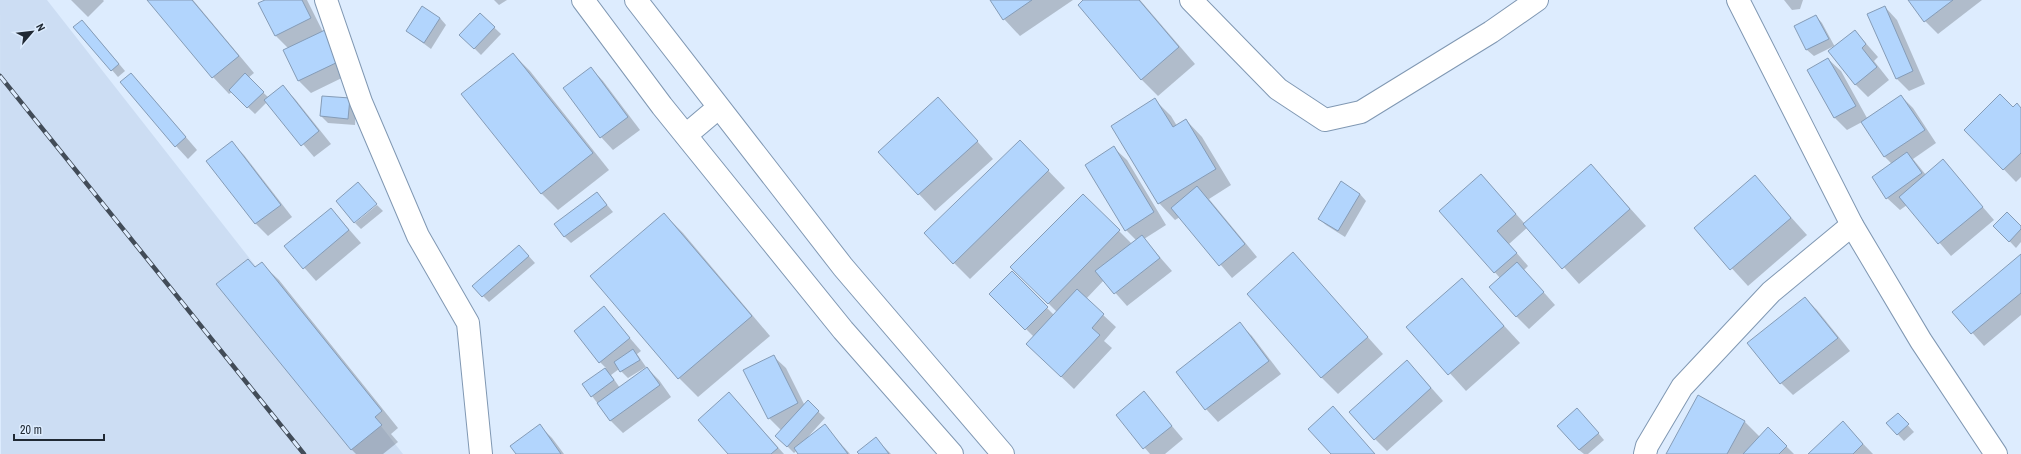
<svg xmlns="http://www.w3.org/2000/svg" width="2021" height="454" viewBox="0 0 2021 454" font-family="'Archivo Narrow',sans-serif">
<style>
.built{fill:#ccddf3}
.shadow{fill:#0003}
.building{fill:#b2d5fd;stroke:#859cb7}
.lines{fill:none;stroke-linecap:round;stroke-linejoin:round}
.minor-casing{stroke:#8098b3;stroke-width:24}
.tertiary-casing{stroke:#8098b3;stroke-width:24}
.minor{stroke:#fff;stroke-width:22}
.tertiary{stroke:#fff;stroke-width:22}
.rail-casing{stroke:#424c58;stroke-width:4.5}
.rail{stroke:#ddecfe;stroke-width:3;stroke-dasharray:9;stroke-linecap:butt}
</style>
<rect width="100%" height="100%" fill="#ddecfe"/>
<path class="built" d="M0,0H47L403,454H1Z"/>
<g class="shadow">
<path d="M71,0H103L104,1L88,17Z"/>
<path d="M148,0H193L254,73L248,78L269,98L283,87L295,99L331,144L314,157L267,102L255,114L232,92L229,94L213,77Z"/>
<path d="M268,0H307L323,32L352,73L311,93L299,81L284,51L288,48L275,35Z"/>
<path d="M494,0H507L499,5Z"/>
<path d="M991,0H1073L1020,36L1004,19Z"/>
<path d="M1085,0H1140L1195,64L1158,96L1141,79Z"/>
<path d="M1784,0H1803L1800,9L1792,10Z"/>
<path d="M1909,0H1982L1938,34L1925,21Z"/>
<path d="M1885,7L1897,20L1925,84L1909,91L1896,78Z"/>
<path d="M480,14L501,34L481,55L461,35Z"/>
<path d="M1816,16L1822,23L1835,47L1855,31L1878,57L1874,61L1889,80L1868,97L1855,84L1834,46L1814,56L1807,50L1795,26Z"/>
<path d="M440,18L446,25L431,49L407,31Z"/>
<path d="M75,27H88L125,71L118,77Z"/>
<path d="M513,54L530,71L609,170L558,210L542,194L463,94Z"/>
<path d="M1828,59L1841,71L1867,118L1901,96L1913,108L1936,143L1913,159L1926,175L1943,161L1994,220L1951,256L1907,205L1900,210L1887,198L1892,164L1885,157L1862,122L1847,130L1835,118L1808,71Z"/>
<path d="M591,68L603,81L640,130L613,150L601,137L564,88Z"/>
<path d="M143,87L197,150L188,159L176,146Z"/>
<path d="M350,99L356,106L355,125L328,123L321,116Z"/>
<path d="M1155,100L1171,116L1177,126L1186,120L1202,137L1231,185L1209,199L1257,257L1232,278L1180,217L1175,220L1159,203Z"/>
<path d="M2013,108L2021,109V177L2016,182L1966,130Z"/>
<path d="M954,115L993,159L935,211L879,152Z"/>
<path d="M231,142L244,155L292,217L268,236L256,224L208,161Z"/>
<path d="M1114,148L1127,160L1166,225L1144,239L1172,271L1127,306L1104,280L1086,299L1116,327L1104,341L1112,348L1074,389L1027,344L1034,337L991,294L1012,273L1054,315L1057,312L1012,267L1083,195L1132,244L1136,240L1126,230Z"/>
<path d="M1036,158L1065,188L970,279L954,263Z"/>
<path d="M1591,165L1646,226L1579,284L1528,227L1509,244L1528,266L1524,270L1555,305L1529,329L1516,316L1500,278L1440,211L1481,175L1525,224Z"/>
<path d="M1755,177L1807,235L1748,286L1695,228Z"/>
<path d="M597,193L613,212L571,243L564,236Z"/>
<path d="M1360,194L1366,201L1345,237L1326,225L1319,219Z"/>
<path d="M377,205L383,211L361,229L355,223Z"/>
<path d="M331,209L361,243L316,281L286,247Z"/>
<path d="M664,214L683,233L770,336L698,397L679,378Z"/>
<path d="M1995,226L2021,227V242L2016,248Z"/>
<path d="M526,253L535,263L489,302L483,296Z"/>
<path d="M1293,254L1383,354L1338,394L1321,377Z"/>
<path d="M2021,255V315L1984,346L1954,312Z"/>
<path d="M262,264L279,280L398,428L391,434L398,442L383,454H356L352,450L218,284L256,268Z"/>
<path d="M1461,279L1520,343L1466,391L1408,327Z"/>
<path d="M1805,298L1817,310L1850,351L1793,395L1781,383Z"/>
<path d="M604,308L641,351L637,354L646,367L628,378L619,369L611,375L620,388L647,368L659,380L671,397L623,433L610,420L583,384L606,368L600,362Z"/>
<path d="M1240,324L1252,336L1281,374L1218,422L1206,409L1177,372Z"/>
<path d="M773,356L786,368L805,406L808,402L825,418L807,438L825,426L850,454H800L797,450L794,453L777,436L782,431L769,418Z"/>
<path d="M1419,374L1443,401L1387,451L1375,439Z"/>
<path d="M729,393L741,406L784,454H729Z"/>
<path d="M1144,393L1183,439L1165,454H1150L1117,415Z"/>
<path d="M1584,416L1604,440L1588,454H1584L1579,450Z"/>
<path d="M1904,421L1914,432L1904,441L1888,424Z"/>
<path d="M1745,422L1760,437L1768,428L1794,454H1667Z"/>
<path d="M1843,423L1873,454H1809Z"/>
<path d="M540,426L552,438L564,454H517Z"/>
<path d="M876,439L891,454H860Z"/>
</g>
<g class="building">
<path d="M147,0H192L239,56L212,78Z"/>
<path d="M265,0H302L311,18L275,36L258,3Z"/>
<path d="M990,0H1032L1003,20Z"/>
<path d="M1083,0H1139L1179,47L1141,80L1078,5Z"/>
<path d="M1908,0H1953L1924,22Z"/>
<path d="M422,6L440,18L424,43L406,31Z"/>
<path d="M1885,6L1913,71L1896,79L1867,14Z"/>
<path d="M480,13L495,27L474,49L459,35Z"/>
<path d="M1816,15L1829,39L1806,50L1794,26Z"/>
<path d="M82,20L119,64L111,71L73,27Z"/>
<path d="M325,30L340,61L298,81L283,50Z"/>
<path d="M1855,30L1866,44L1862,48L1877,67L1855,85L1828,51Z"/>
<path d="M513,53L593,153L541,194L461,94Z"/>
<path d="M1828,58L1856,106L1834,118L1807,70Z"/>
<path d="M591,67L628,117L600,138L563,88Z"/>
<path d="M131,73L186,137L175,147L120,82Z"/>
<path d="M245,73L264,92L247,108L229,90Z"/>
<path d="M283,85L319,131L301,146L264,100Z"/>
<path d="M2000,94L2013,107L2017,103L2021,108V153L2003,170L1964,130Z"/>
<path d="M1901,95L1925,130L1884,157L1861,122Z"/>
<path d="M322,96L350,98L348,119L320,116Z"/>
<path d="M938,97L978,141L918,195L878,152Z"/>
<path d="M1155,98L1173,127L1186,119L1216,169L1158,204L1111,126Z"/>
<path d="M1020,140L1049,170L953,264L924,233Z"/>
<path d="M232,141L281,205L255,224L206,161Z"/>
<path d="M1114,146L1154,212L1125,231L1085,165Z"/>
<path d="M1907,152L1922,173L1886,199L1872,177Z"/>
<path d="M1943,159L1983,207L1938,244L1899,197Z"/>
<path d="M1591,164L1630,209L1562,269L1523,224Z"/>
<path d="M1481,174L1516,214L1497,231L1517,253L1494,273L1439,211Z"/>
<path d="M1755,175L1791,218L1730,270L1694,228Z"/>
<path d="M1341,181L1360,194L1338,231L1318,219Z"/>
<path d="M358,182L377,204L354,223L336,201Z"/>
<path d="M1197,186L1245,244L1219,266L1171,208Z"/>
<path d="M597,192L607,205L564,237L554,224Z"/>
<path d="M1083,194L1120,230L1048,304L1010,267Z"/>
<path d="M331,208L349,230L303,269L284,246Z"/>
<path d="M2007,212L2021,226V229L2009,242L1993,226Z"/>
<path d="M664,213L752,316L678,379L590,276Z"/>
<path d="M1142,235L1160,258L1114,294L1095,271Z"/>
<path d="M519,245L529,256L482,297L472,286Z"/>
<path d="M1293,252L1368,337L1321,378L1247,294Z"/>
<path d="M2021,254V293L1971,334L1952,312Z"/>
<path d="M248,259L255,267L262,262L382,411L375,417L382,425L351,450L216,284Z"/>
<path d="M1517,262L1544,292L1516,317L1489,287Z"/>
<path d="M1012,271L1048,307L1025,330L989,294Z"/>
<path d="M1462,278L1504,326L1448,375L1406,327Z"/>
<path d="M1077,289L1104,314L1092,328L1100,335L1061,377L1026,344Z"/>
<path d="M1805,297L1838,338L1780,384L1747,343Z"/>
<path d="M604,306L630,338L599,363L574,331Z"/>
<path d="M1240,322L1269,361L1205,410L1176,372Z"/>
<path d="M633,349L640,360L620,372L614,362Z"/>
<path d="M774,355L798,403L768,419L743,370Z"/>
<path d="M1407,360L1431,388L1374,440L1349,412Z"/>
<path d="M647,367L660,385L610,421L597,403Z"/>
<path d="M605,368L614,380L591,397L582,384Z"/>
<path d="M1144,391L1172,426L1143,449L1116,415Z"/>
<path d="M729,392L778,448L771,454H728L698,420Z"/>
<path d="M1698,395L1745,421L1727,454H1666Z"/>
<path d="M808,400L819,411L787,447L775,436Z"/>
<path d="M1333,406L1375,454H1331L1308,429Z"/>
<path d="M1577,408L1599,433L1579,450L1557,426Z"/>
<path d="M1898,413L1909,424L1897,435L1886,423Z"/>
<path d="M1843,421L1863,444L1853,454H1808Z"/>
<path d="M540,424L561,454H516L510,446Z"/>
<path d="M825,424L848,454H798L794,448Z"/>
<path d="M1768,427L1787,446L1779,454H1743Z"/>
<path d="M876,437L889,454H859L857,452Z"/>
</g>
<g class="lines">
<g class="minor-casing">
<g id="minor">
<path d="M326,0L361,102L418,236L468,323L481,454"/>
<path d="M1191,0L1278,89L1325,120L1361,112L1491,32L1537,0"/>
<path d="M1738,0L1852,225L1921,341L1996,454"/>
<path d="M1645,454L1647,446L1682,387L1771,292L1852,225"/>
</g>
</g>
<g class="tertiary-casing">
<g id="tertiary">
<path d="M583,0L662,106L843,330L952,454"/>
<path d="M636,0L843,267L1003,454"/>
<path d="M686,135L718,108"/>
</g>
</g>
<use href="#minor" class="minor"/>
<use href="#tertiary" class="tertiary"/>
<g class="rail-casing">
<path id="rail" d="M0,76L304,454"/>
</g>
<use href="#rail" class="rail"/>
</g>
<g transform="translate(32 32) rotate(62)" stroke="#ddecfe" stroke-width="3" paint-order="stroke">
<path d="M0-3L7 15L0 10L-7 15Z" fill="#202934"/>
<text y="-6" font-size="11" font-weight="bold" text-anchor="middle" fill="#202934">N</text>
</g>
<path d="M14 434v6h90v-6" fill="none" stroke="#202934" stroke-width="2"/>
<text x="20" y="434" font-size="12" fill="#202934" stroke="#ddecfe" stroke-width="3" paint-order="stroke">20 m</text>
</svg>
